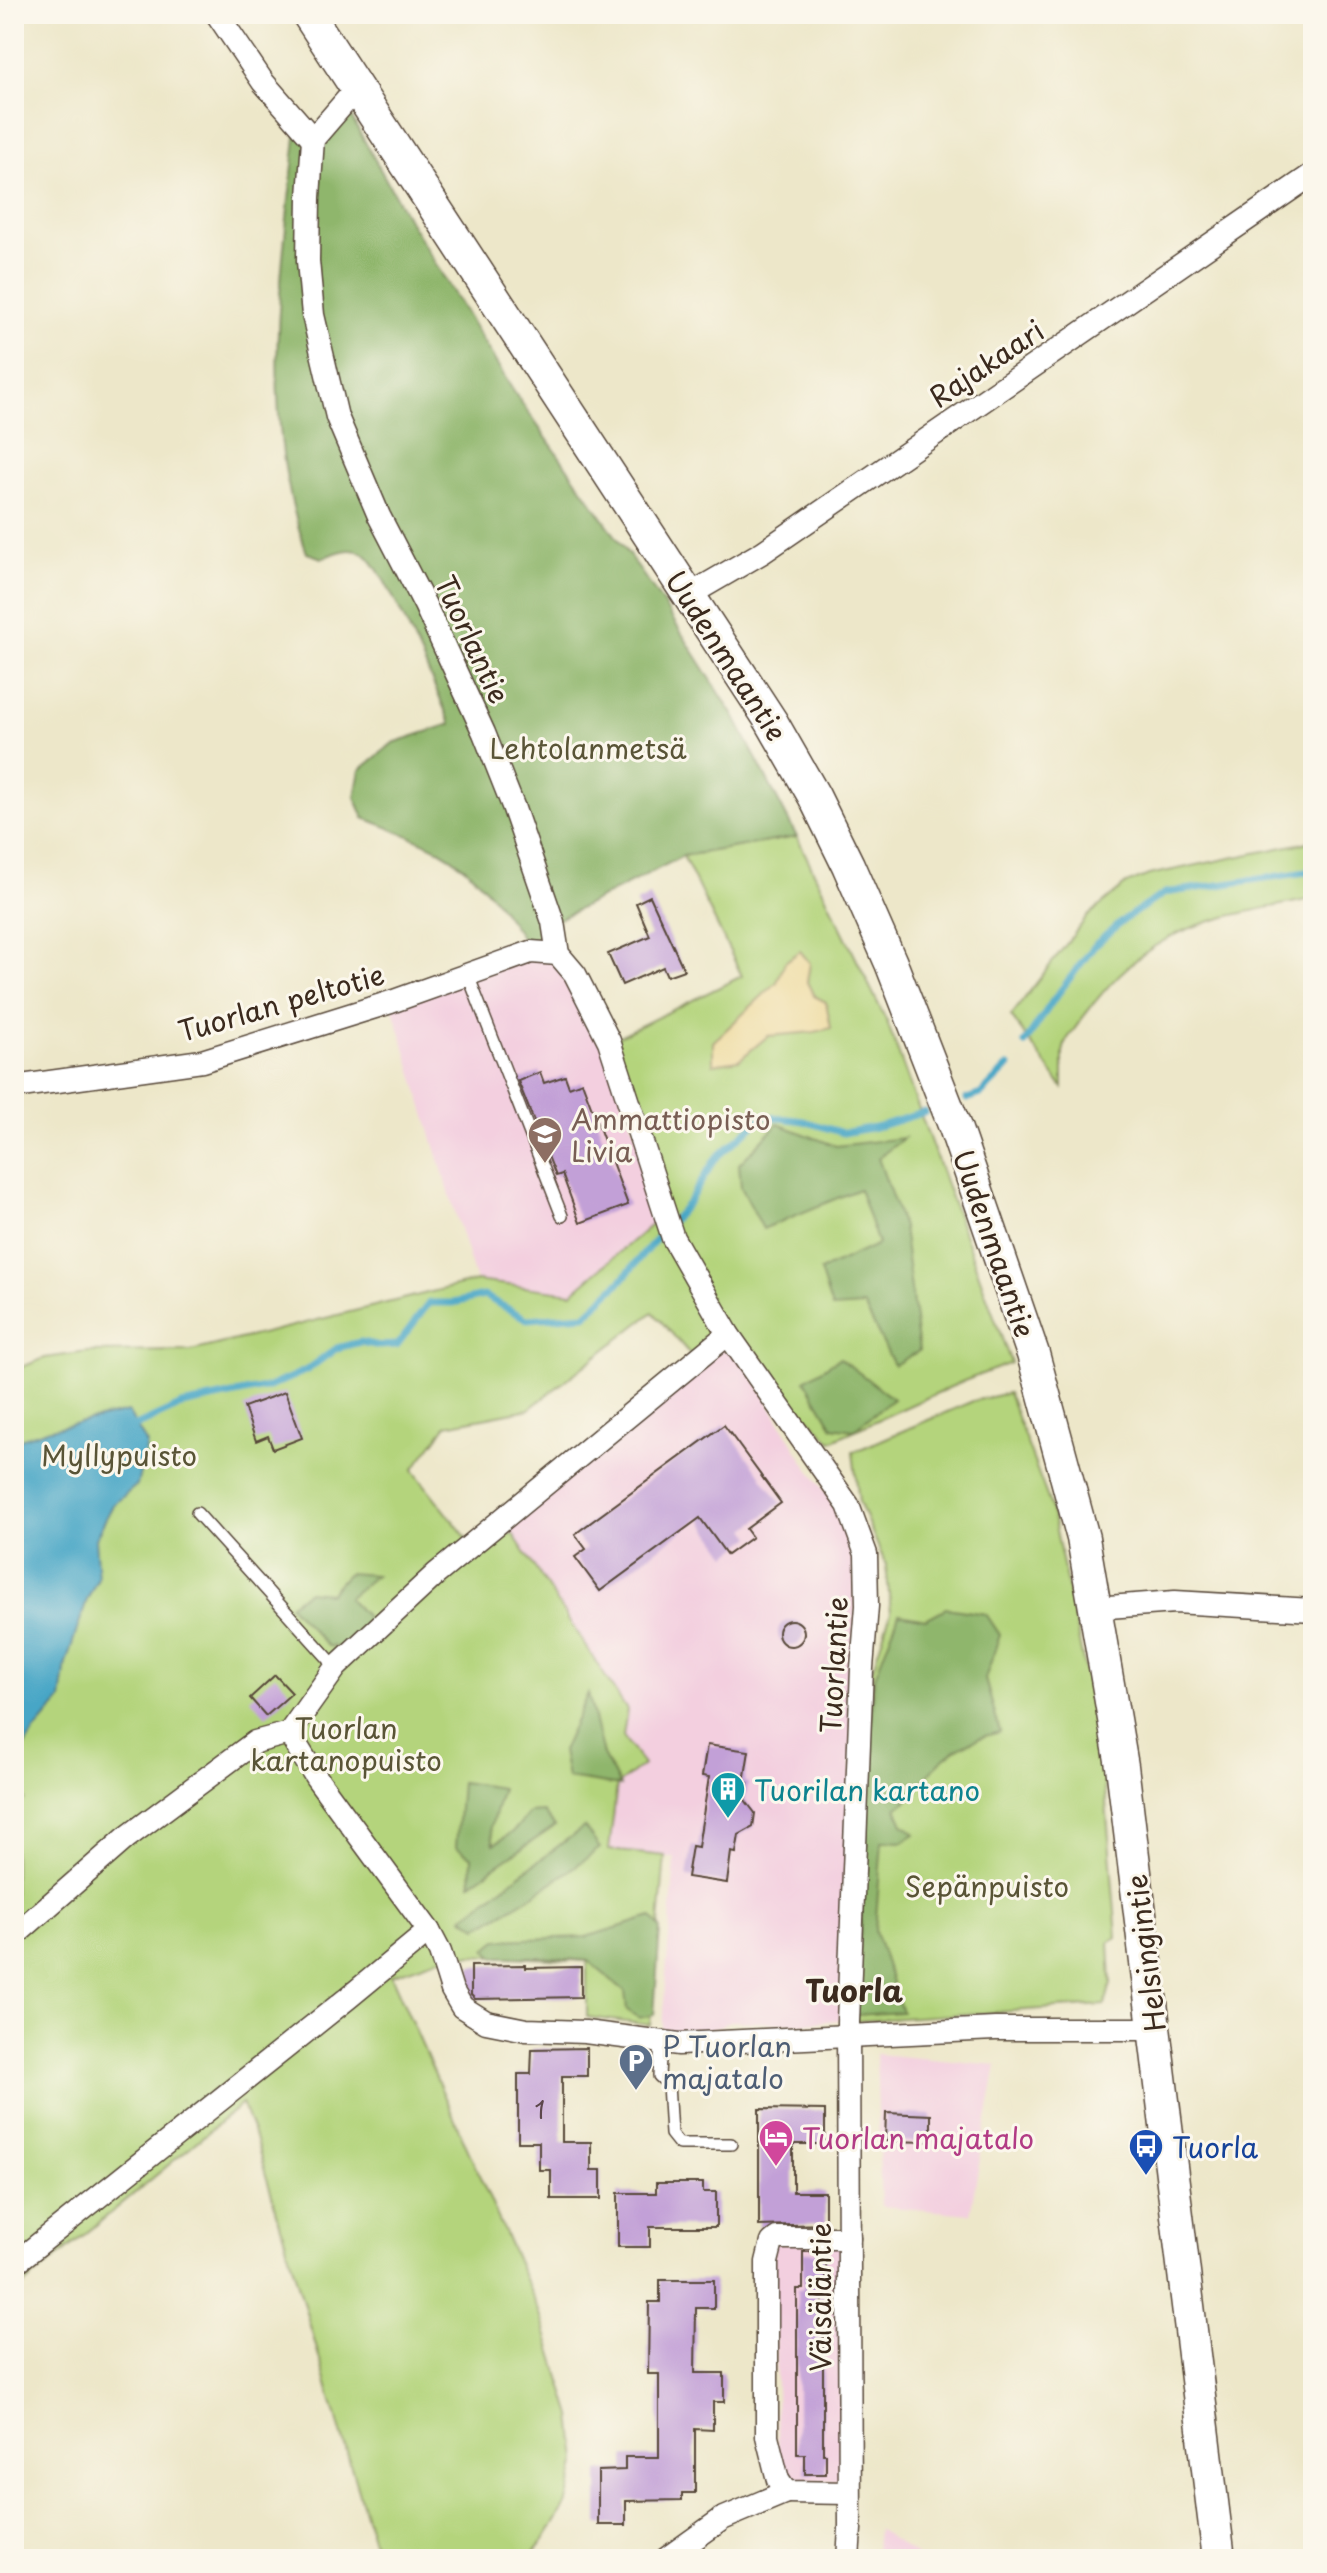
<svg xmlns="http://www.w3.org/2000/svg" width="1327" height="2573" viewBox="0 0 1327 2573" font-family="'Playpen Sans',sans-serif">
<style>
.built{fill:#f3cfdf}
.green{fill:#b4d47c;stroke:#787f4d;stroke-width:2}
.forest{fill:#8fb66c;stroke:#657045;stroke-width:2}
.sand{fill:#eeda9e;stroke:#94825e;stroke-width:2}
.water{fill:#47a6c6;stroke:#416872;stroke-width:2}
.lines{fill:none;stroke-linecap:round;stroke-linejoin:round}
.stream{stroke:#47a6c6;stroke-width:7}
.building{fill:#c2a0d7}
.lane-casing{stroke:#564638;stroke-width:14}
.street-casing{stroke:#564638;stroke-width:25}
.secondary-casing{stroke:#564638;stroke-width:35}
.lane{stroke:#fff;stroke-width:11}
.street{stroke:#fff;stroke-width:22}
.secondary{stroke:#fff;stroke-width:32}
.labels{text-anchor:middle;dominant-baseline:central;stroke-width:6;stroke-linejoin:round;paint-order:stroke}
.number-label{font-size:24px;fill:#5d484c}
.street-label{font-size:28px;fill:#3b2a1e;stroke:#fbf7ec}
.park-label{font-size:28px;fill:#595436;stroke:#fbf7ec}
.education-label{font-size:28px;fill:#785e54;stroke:#fbf7ec;text-anchor:start}
.culture-label{font-size:28px;fill:#0d838f;stroke:#fbf7ec;text-anchor:start}
.service-label{font-size:28px;fill:#4e5e75;stroke:#fbf7ec;text-anchor:start}
.hotel-label{font-size:28px;fill:#b23c85;stroke:#fbf7ec;text-anchor:start}
.transit-label{font-size:28px;fill:#164399;stroke:#fbf7ec;text-anchor:start}
.neighbourhood-label{font-size:30px;font-weight:bold;fill:#3b2a1e;stroke:#fbf7ec}
</style>
<rect width="100%" height="100%" fill="#fbf7ec"/>
<filter id="ink" filterUnits="userSpaceOnUse"><feTurbulence type="fractalNoise" baseFrequency=".0125" numOctaves="2"/><feDisplacementMap in="SourceGraphic" scale="16" xChannelSelector="R" yChannelSelector="G"/><feConvolveMatrix kernelMatrix="1 2 1 2 8 2 1 2 1" color-interpolation-filters="sRGB"/></filter>
<filter id="wash" filterUnits="userSpaceOnUse"><feTurbulence type="fractalNoise" baseFrequency=".006" numOctaves="4" result="noise"/><feDisplacementMap in="SourceGraphic" scale="32" xChannelSelector="R" yChannelSelector="G"/><feGaussianBlur stdDeviation="1.8" result="paint"/><feColorMatrix in="noise" values="0 0 0 0 0 0 0 0 0 0 0 0 0 0 0 0 0 1.4 0 .05"/><feComposite in="paint" operator="in"/></filter>
<g filter="url(#wash)">
<rect width="100%" height="100%" fill="#ede7c9"/>
<g class="built">
<path d="M531,952L575,974L665,1213L572,1293L476,1281L391,1002Z"/>
<path d="M728,1334L804,1462L838,1509L854,1557L858,1623L839,2020L796,2024L731,2021L679,2044L661,2040L675,1858L609,1850L627,1710L490,1532Z"/>
<path d="M876,2054L997,2065L970,2214L881,2206Z"/>
<path d="M773,2243L841,2244V2481L778,2480Z"/>
<path d="M878,2529L920,2558L925,2559H875Z"/>
</g>
<g class="green">
<path d="M797,837L887,1022L1011,1363L964,1381L831,1441L728,1335L696,1361L653,1312L529,1409L447,1425L413,1470L473,1546L490,1532L513,1534L627,1710L623,1736L643,1765L617,1785L609,1850L665,1856L650,2025L587,2017V1961L452,1954L391,1975L539,2311L572,2416L577,2460L566,2506L544,2540L527,2559H378L254,2134L242,2104L14,2293V1797L26,1800L14,1792V1370L45,1358L88,1352L191,1351L476,1281L572,1293L665,1213L609,1041L742,976L683,856Z"/>
<path d="M1313,841V899C1185,923 1143,929 1066,1041L1063,1052V1088L1011,1016L1088,916L1126,884L1149,875Z"/>
<path d="M1008,1393L1051,1507L1102,1753L1117,1937L1109,1943L1111,1983L1105,2005L854,2021L872,1670L891,1612L886,1565L859,1502L853,1452L973,1401Z"/>
</g>
<g class="forest">
<path d="M344,104L404,212L514,392L660,599L734,716L797,837L683,856L553,922L558,954L531,952C506,914 480,872 439,850C415,837 389,828 364,818L355,797L360,770L393,743L451,724C438,695 385,565 363,553C348,546 336,553 322,558L307,553C256,415 283,262 298,119L314,139Z"/>
<path d="M778,1124L836,1146L904,1138L878,1158L903,1227L919,1351L894,1365L864,1306L832,1308L820,1271L878,1244L859,1189L763,1229L741,1187L739,1164Z"/>
<path d="M840,1358L893,1399L853,1430L833,1427L805,1380Z"/>
<path d="M348,1573L376,1575L348,1598L372,1623L346,1648L327,1646L289,1605L308,1591L330,1593Z"/>
<path d="M946,1608L986,1614L1000,1635L985,1679L1000,1732C973,1738 949,1750 931,1772C917,1789 916,1796 896,1808L903,1824L915,1834L902,1842L882,1841L875,1931L902,2012L856,2015L874,1679L899,1614L926,1619Z"/>
<path d="M588,1693L603,1755L620,1786L567,1778L562,1751Z"/>
<path d="M461,1782L502,1788L491,1827L494,1844L513,1832L529,1813L543,1812L555,1826L471,1883L472,1857L456,1847Z"/>
<path d="M584,1827L600,1848C561,1878 521,1905 477,1927L463,1917Z"/>
<path d="M652,1917L660,1928L654,2015L639,2018L627,2010L625,1991L588,1961L541,1957H494L486,1949L497,1940L586,1937Z"/>
</g>
<path class="sand" d="M800,951L810,963L807,982L814,996L826,1002L831,1028L815,1032L768,1036L739,1060L713,1064V1042L777,982L785,962Z"/>
<path class="water" d="M128,1412L147,1444L137,1485L113,1505L95,1539L98,1578L87,1600L66,1663L61,1700L34,1732L19,1755L14,1757V1441L50,1429Z"/>
<g class="lines">
<g class="stream">
<path d="M1025,1043L1054,999L1096,944L1126,918L1165,893L1313,871"/>
<path d="M967,1099L981,1094L1009,1066"/>
<path d="M673,1220L688,1203L716,1158L764,1116L804,1121L843,1133L880,1126L925,1112"/>
<path d="M129,1429L182,1405L269,1387L307,1370L337,1348L360,1342L380,1346L397,1345L429,1303H453L484,1296L527,1319L585,1315L622,1280L664,1229"/>
</g>
</g>
<g id="blocks">
<g class="building">
<path d="M650,896L684,970L667,976L663,967L622,985L608,954L650,936L636,903Z"/>
<path d="M540,1072L544,1083L565,1076L569,1087L582,1082L628,1205L580,1223L562,1174L556,1176L518,1081Z"/>
<path d="M285,1392L302,1438L273,1449L268,1436L256,1441L244,1407Z"/>
<path d="M724,1425L781,1503L746,1529L752,1537L727,1555L700,1518L600,1591L575,1557L586,1549L575,1534Z"/>
<circle cx="791" cy="1633" r="13"/>
<path d="M275,1675L292,1693L266,1716L250,1698Z"/>
<path d="M707,1745L749,1751L744,1782L748,1783L745,1800L755,1813L753,1827L739,1835L736,1853L731,1852L727,1883L687,1877L692,1846L698,1847L709,1777L702,1776Z"/>
<path d="M525,1965V1968L581,1967V1997L475,1999L471,1995V1966Z"/>
<path d="M587,2048V2076H562V2142H591V2170H601V2199H551V2170H539V2142H518V2074H531L532,2049Z"/>
<path d="M759,2109L825,2110V2144H793V2192H825V2224L759,2226Z"/>
<path d="M886,2113L931,2115V2142L885,2141Z"/>
<path d="M656,2183H703V2192H716V2227H650V2247H618V2193H656Z"/>
<path d="M803,2252H825L826,2255V2289H823V2454H826V2474H805V2454H797V2289H803Z"/>
<path d="M660,2280H714V2308H696L695,2373H724V2402H713V2430L695,2429V2493H682V2500L626,2501V2525H598V2471L625,2470V2457H659V2374H648L649,2302H660Z"/>
</g>
</g>
</g>
<g filter="url(#ink)">
<use href="#blocks" fill-opacity="0" stroke="#564638" stroke-width="2"/>
<g class="lines">
<g class="lane-casing">
<g id="lane">
<path d="M468,975L562,1216"/>
<path d="M197,1513L336,1667"/>
<path d="M661,2040L659,2076L668,2084L671,2134L679,2144H731"/>
</g>
</g>
<g class="street-casing">
<g id="street">
<path d="M217,14L263,82L313,139"/>
<path d="M357,88L313,139L309,197L308,261L313,315L337,417L379,516L425,605L484,733L513,806L553,922L558,954L575,974L609,1041L673,1238L728,1334L848,1505L866,1554L867,1606L862,1668L848,2022L850,2529L848,2559"/>
<path d="M689,595L763,552L1313,174"/>
<path d="M14,1087L202,1061L391,1002L531,952L558,954"/>
<path d="M728,1334L436,1574L336,1667L289,1733L316,1777L429,1931L440,1952L452,1990L462,2007L486,2022L526,2030L585,2032L679,2044L995,2029H1154"/>
<path d="M1095,1608L1175,1602L1313,1610"/>
<path d="M14,1936L126,1838L255,1742L289,1733"/>
<path d="M14,2264L348,1998L429,1931"/>
<path d="M849,2493L786,2492L778,2480L767,2436V2262L772,2242L777,2238H849"/>
<path d="M666,2559L722,2519L786,2492"/>
</g>
</g>
<g class="secondary-casing">
<path id="secondary" d="M308,14L771,721L814,796L848,865L891,963L956,1130L1033,1354L1083,1538L1122,1766L1219,2559"/>
</g>
<use href="#lane" class="lane"/>
<use href="#street" class="street"/>
<use href="#secondary" class="secondary"/>
</g>
</g>
<defs>
<g id="school-pin" transform="scale(1.8)"><path d="M0 17L-7.5 6A9.5 9.5 0 1 1 7.5 6Z" fill="#8d6e63" stroke="#fbf7ec"/><path d="M0-5L7-2L0 1L-7-2ZM-4 1L0 2.5L4 1V4Q0 6-4 4Z" fill="#fff"/></g>
<g id="building-pin" transform="scale(1.8)"><path d="M0 17L-7.5 6A9.5 9.5 0 1 1 7.5 6Z" fill="#0f9aa8" stroke="#fbf7ec"/><path d="M-4-6H4V6H1V3H-1V6H-4ZM-2.5-4.3h1.7v1.8h-1.7ZM.8-4.3h1.7v1.8H.8ZM-2.5-1h1.7V.8h-1.7ZM.8-1h1.7V.8H.8Z" fill="#fff"/></g>
<g id="parking-pin" transform="scale(1.8)"><path d="M0 17L-7.5 6A9.5 9.5 0 1 1 7.5 6Z" fill="#5c6f8a" stroke="#fbf7ec"/><path d="M-3.5-5.5H1a3.5 3.5 0 0 1 0 7H-1V5.5H-3.5ZM-1-3.4V-.6H.8a1.4 1.4 0 0 0 0-2.8Z" fill="#fff"/></g>
<g id="hotel-pin" transform="scale(1.8)"><path d="M0 17L-7.5 6A9.5 9.5 0 1 1 7.5 6Z" fill="#d1479c" stroke="#fbf7ec"/><path d="M-6-4.5h1.5V1H6V5H4.5V3h-9V5H-6ZM-4 0a1.8 1.8 0 1 1 3.6 0ZM.5 0V-2.5h3Q6-2.5 6 0Z" fill="#fff"/></g>
<g id="bus-pin" transform="scale(1.8)"><path d="M0 17L-7.5 6A9.5 9.5 0 1 1 7.5 6Z" fill="#1a4fb4" stroke="#fbf7ec"/><path d="M-5-6H5V4H4V6H2V4H-2V6H-4V4H-5ZM-3.5-4V0h7V-4ZM-3.5 1.2v1.5H-2V1.2ZM2 1.2v1.5H3.5V1.2Z" fill="#fff"/></g>
</defs>
<g fill-rule="evenodd">
<use href="#school-pin" x="545" y="1134"/>
<use href="#building-pin" x="728" y="1789"/>
<use href="#parking-pin" x="636" y="2061"/>
<use href="#hotel-pin" x="776" y="2137"/>
<use href="#bus-pin" x="1146" y="2146"/>
</g>
<g class="labels">
<g class="number-label">
<text x="540" y="2109">1</text>
</g>
<g class="street-label">
<text transform="translate(986 363) rotate(-34)">Rajakaari</text>
<text transform="translate(473 639) rotate(65)">Tuorlantie</text>
<text transform="translate(727 655) rotate(57)">Uudenmaantie</text>
<text transform="translate(281 1002) rotate(-16)">Tuorlan peltotie</text>
<text transform="translate(995 1243) rotate(71)">Uudenmaantie</text>
<text transform="translate(833 1665) rotate(-87)">Tuorlantie</text>
<text transform="translate(1145 1953) rotate(-97)">Helsingintie</text>
<text transform="translate(819 2297) rotate(-90)">Väisäläntie</text>
</g>
<g class="park-label">
<text x="588" y="747">Lehtolanmetsä</text>
<text x="119" y="1454">Myllypuisto</text>
<text x="346" y="1727">Tuorlan<tspan x="346" dy="32">kartanopuisto</tspan></text>
<text x="987" y="1885">Sepänpuisto</text>
</g>
<g class="education-label">
<text x="571" y="1118">Ammattiopisto<tspan x="571" dy="32">Livia</tspan></text>
</g>
<g class="culture-label">
<text x="754" y="1789">Tuorilan kartano</text>
</g>
<g class="service-label">
<text x="662" y="2045">P Tuorlan<tspan x="662" dy="32">majatalo</tspan></text>
</g>
<g class="hotel-label">
<text x="802" y="2137">Tuorlan majatalo</text>
</g>
<g class="transit-label">
<text x="1172" y="2146">Tuorla</text>
</g>
<g class="neighbourhood-label">
<text x="854" y="1989">Tuorla</text>
</g>
</g>
<rect width="1327" height="2573" fill="none" stroke="#fbf7ec" stroke-width="48"/>
</svg>
